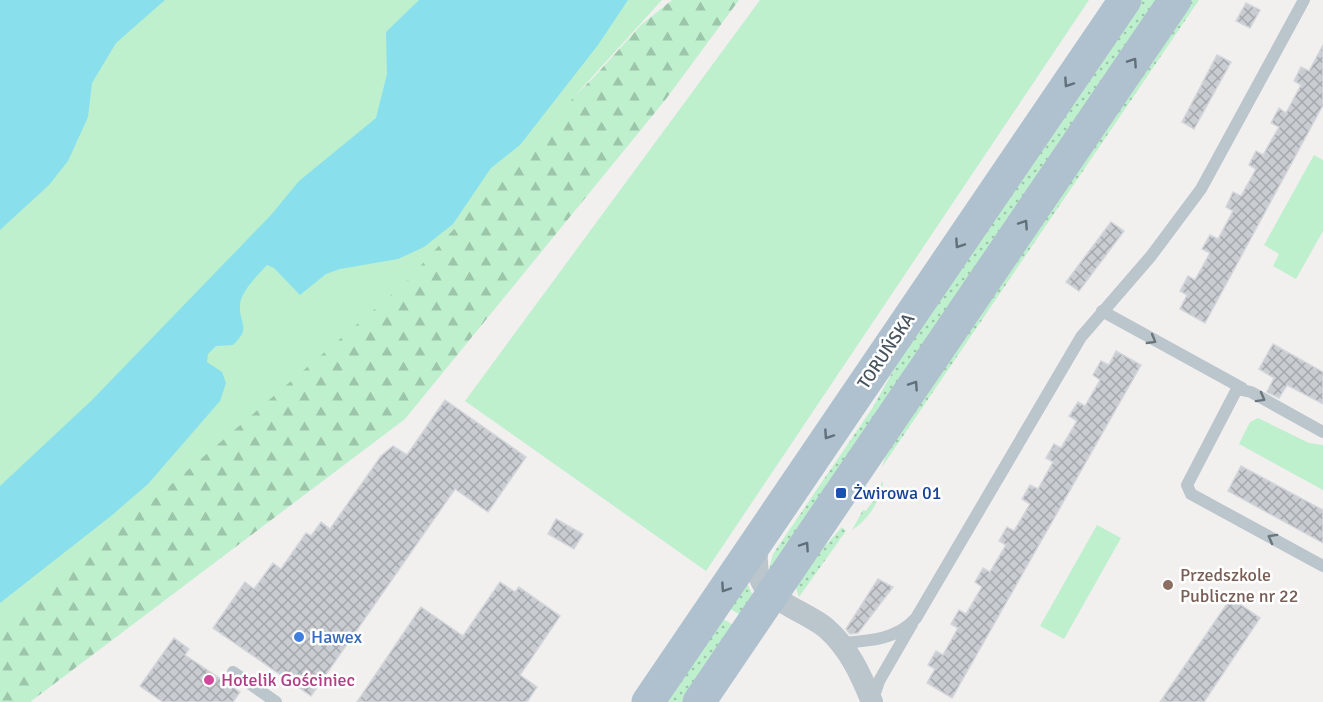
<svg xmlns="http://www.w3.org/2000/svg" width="1323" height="702" viewBox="0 0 1323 702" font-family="Signika,sans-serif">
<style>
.grass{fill:url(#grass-dots)}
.forest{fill:url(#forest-firs)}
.green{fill:#bef0cd}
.water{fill:#8adfed}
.building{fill:url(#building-cross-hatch);stroke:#d3d6db;stroke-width:1.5}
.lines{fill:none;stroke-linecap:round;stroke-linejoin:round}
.service{stroke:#bbc5cc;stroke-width:12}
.minor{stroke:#bbc5cc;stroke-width:22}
.primary{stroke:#afc1ce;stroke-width:33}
.oneway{stroke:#616f79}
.oneway2{stroke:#6a767e}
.transit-dot{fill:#1a4fb4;stroke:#fff;stroke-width:2}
.education-dot{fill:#8d6e63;stroke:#fff;stroke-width:2}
.shop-dot{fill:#3f7fe0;stroke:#fff;stroke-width:2}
.hotel-dot{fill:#d1479c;stroke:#fff;stroke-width:2}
.labels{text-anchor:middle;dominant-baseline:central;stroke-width:5;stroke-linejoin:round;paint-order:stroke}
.street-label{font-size:18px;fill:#47545d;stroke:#fff}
.transit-label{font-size:18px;fill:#164399;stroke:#fff;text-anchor:start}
.education-label{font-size:18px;fill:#785e54;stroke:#fff;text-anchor:start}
.shop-label{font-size:18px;fill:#366cbe;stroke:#fff;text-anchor:start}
.hotel-label{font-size:18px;fill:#b23c85;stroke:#fff;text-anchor:start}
</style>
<defs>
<pattern id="grass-dots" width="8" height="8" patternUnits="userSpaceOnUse" patternTransform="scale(1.5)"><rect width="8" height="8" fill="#bef0cd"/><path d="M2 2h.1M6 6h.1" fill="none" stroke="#9cc5aa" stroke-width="1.8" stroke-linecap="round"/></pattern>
<pattern id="forest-firs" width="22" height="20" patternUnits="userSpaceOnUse" patternTransform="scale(1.5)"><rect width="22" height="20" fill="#bef0cd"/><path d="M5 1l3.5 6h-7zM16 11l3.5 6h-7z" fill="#9cc5aa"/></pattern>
<pattern id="building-cross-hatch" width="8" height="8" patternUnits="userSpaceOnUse" patternTransform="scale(1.5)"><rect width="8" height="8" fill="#c9cdd2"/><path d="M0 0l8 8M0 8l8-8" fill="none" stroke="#a5a9ae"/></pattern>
</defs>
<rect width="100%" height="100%" fill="#f2efef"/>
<g class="grass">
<path d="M1139,0H1162L768,573L773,554L873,407L922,319Z"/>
<path d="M1190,0H1199L882,467L890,442Z"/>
<path d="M883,481C883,498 867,521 852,530L863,510L866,511L873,501L871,499Z"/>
<path d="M842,527L846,531L799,597L795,585L800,574Z"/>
<path d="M746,581L754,598L742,616L727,607Z"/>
<path d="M720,617L735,626L684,702H663Z"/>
</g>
<path class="forest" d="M672,0H739L666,99L405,419L30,702H0V595L479,191L595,76L641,25Z"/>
<g class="green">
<path d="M0,0H662L405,283L0,632Z"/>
<path d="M760,0H1089L706,571L465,401Z"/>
<path d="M1314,155L1323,160V231L1296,279L1273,266L1279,254L1264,245Z"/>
<path d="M1258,418L1309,443L1323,445V490L1239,444L1250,422Z"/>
<path d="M1097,525L1121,538L1064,639L1040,626Z"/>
</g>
<g class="water">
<path d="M0,0H165L116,43L92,83L88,117L68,161L49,185L0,230Z"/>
<path d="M419,0H628L598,45L520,145L491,168L453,224L424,247L398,259L340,269L326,274L300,295L274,268L267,265C258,275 240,292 240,305C239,325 252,327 233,345L216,346L208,354L207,362L222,372L226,383L220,401L148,484L111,516L0,603V486L92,400L271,215L299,181L376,118L387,74L386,32Z"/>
</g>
<g class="building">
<path d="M1246,3L1260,10L1250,28L1236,21Z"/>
<path d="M1323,45V105L1205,323L1180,309L1187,295L1180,291L1188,276L1195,280L1210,253L1202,249L1210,235L1218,239L1233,211L1226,207L1233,192L1241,196L1256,169L1249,165L1256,151L1263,155L1279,127L1271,123L1279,108L1286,113L1301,85L1294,81L1301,67L1309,71Z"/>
<path d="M1217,55L1231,62L1194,129L1182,122Z"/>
<path d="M1111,222L1124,231L1079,291L1066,282Z"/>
<path d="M1273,344L1323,372V404L1287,385L1279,398L1267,392L1274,378L1259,369Z"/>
<path d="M1116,351L1141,365L952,698L927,683L935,669L928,665L936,651L943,655L958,628L951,624L959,610L966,614L982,587L975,582L983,568L990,572L1006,545L999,541L1007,527L1014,531L1030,504L1022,499L1030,485L1038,489L1053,462L1046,458L1054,444L1061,448L1077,421L1069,416L1078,402L1085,406L1100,380L1093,375L1101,361L1109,365Z"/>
<path d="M445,400L526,457L488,512L455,489L311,696L213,628L245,582L254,589L273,563L281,569L306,533L311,536L321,522L330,529L381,456L393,446L407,455Z"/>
<path d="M1241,466L1323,510V543L1228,491Z"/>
<path d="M556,519L583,534L574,549L548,534Z"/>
<path d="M878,579L893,587L858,633L850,634L846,629Z"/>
<path d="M500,582L515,592L519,587L560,616L520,675L537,687L527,702H357L421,607L463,636Z"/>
<path d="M1231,598L1260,618L1204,702H1160Z"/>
<path d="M174,638L189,649L185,655L240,692L233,702H163L140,686Z"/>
</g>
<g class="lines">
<g class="service">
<path d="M1102,311L1242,388"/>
<path d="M1323,432L1251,392L1237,389L1187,485L1191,494L1323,566"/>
<path d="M841,643C867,641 897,640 916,618L1081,337L1151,256L1201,189L1304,0"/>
<path d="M233,672L276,702"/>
<path d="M873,699L879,681L912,624"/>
</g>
<path class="minor" d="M757,539C757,550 756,562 758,572C764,602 805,610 826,628C849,648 861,675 872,702"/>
<g class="primary">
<path d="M648,702L1125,0"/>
<path d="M699,702L1175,0"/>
</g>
</g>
<defs><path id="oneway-chevron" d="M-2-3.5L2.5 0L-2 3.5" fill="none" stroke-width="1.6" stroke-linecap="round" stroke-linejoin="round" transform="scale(1.5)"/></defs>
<g class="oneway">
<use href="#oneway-chevron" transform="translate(1133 62) rotate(-56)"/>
<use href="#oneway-chevron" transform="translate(1068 83) rotate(124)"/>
<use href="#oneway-chevron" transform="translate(1024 224) rotate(-56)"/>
<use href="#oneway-chevron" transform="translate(959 244) rotate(124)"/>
<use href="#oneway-chevron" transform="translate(914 385) rotate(-56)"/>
<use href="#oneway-chevron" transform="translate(828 435) rotate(124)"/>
<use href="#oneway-chevron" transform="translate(805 546) rotate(-56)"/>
<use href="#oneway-chevron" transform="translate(725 588) rotate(124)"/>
</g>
<g class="oneway2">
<use href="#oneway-chevron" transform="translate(1152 340) rotate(30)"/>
<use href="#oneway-chevron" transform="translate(1261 398) rotate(29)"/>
<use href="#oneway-chevron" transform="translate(1272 538) rotate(-151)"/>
</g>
<rect class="transit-dot" x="835" y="487" width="12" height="12" rx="3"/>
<circle class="education-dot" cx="1168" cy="585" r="6"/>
<circle class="shop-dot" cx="299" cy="637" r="6"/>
<circle class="hotel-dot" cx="209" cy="680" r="6"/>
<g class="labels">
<g class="street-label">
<text transform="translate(886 351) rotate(-56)">TORUŃSKA</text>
</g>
<g class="transit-label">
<text x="853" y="493">Żwirowa 01</text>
</g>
<g class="education-label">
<text x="1180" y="575">Przedszkole<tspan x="1180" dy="21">Publiczne nr 22</tspan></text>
</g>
<g class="shop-label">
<text x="311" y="637">Hawex</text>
</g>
<g class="hotel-label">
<text x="221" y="680">Hotelik Gościniec</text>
</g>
</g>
</svg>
